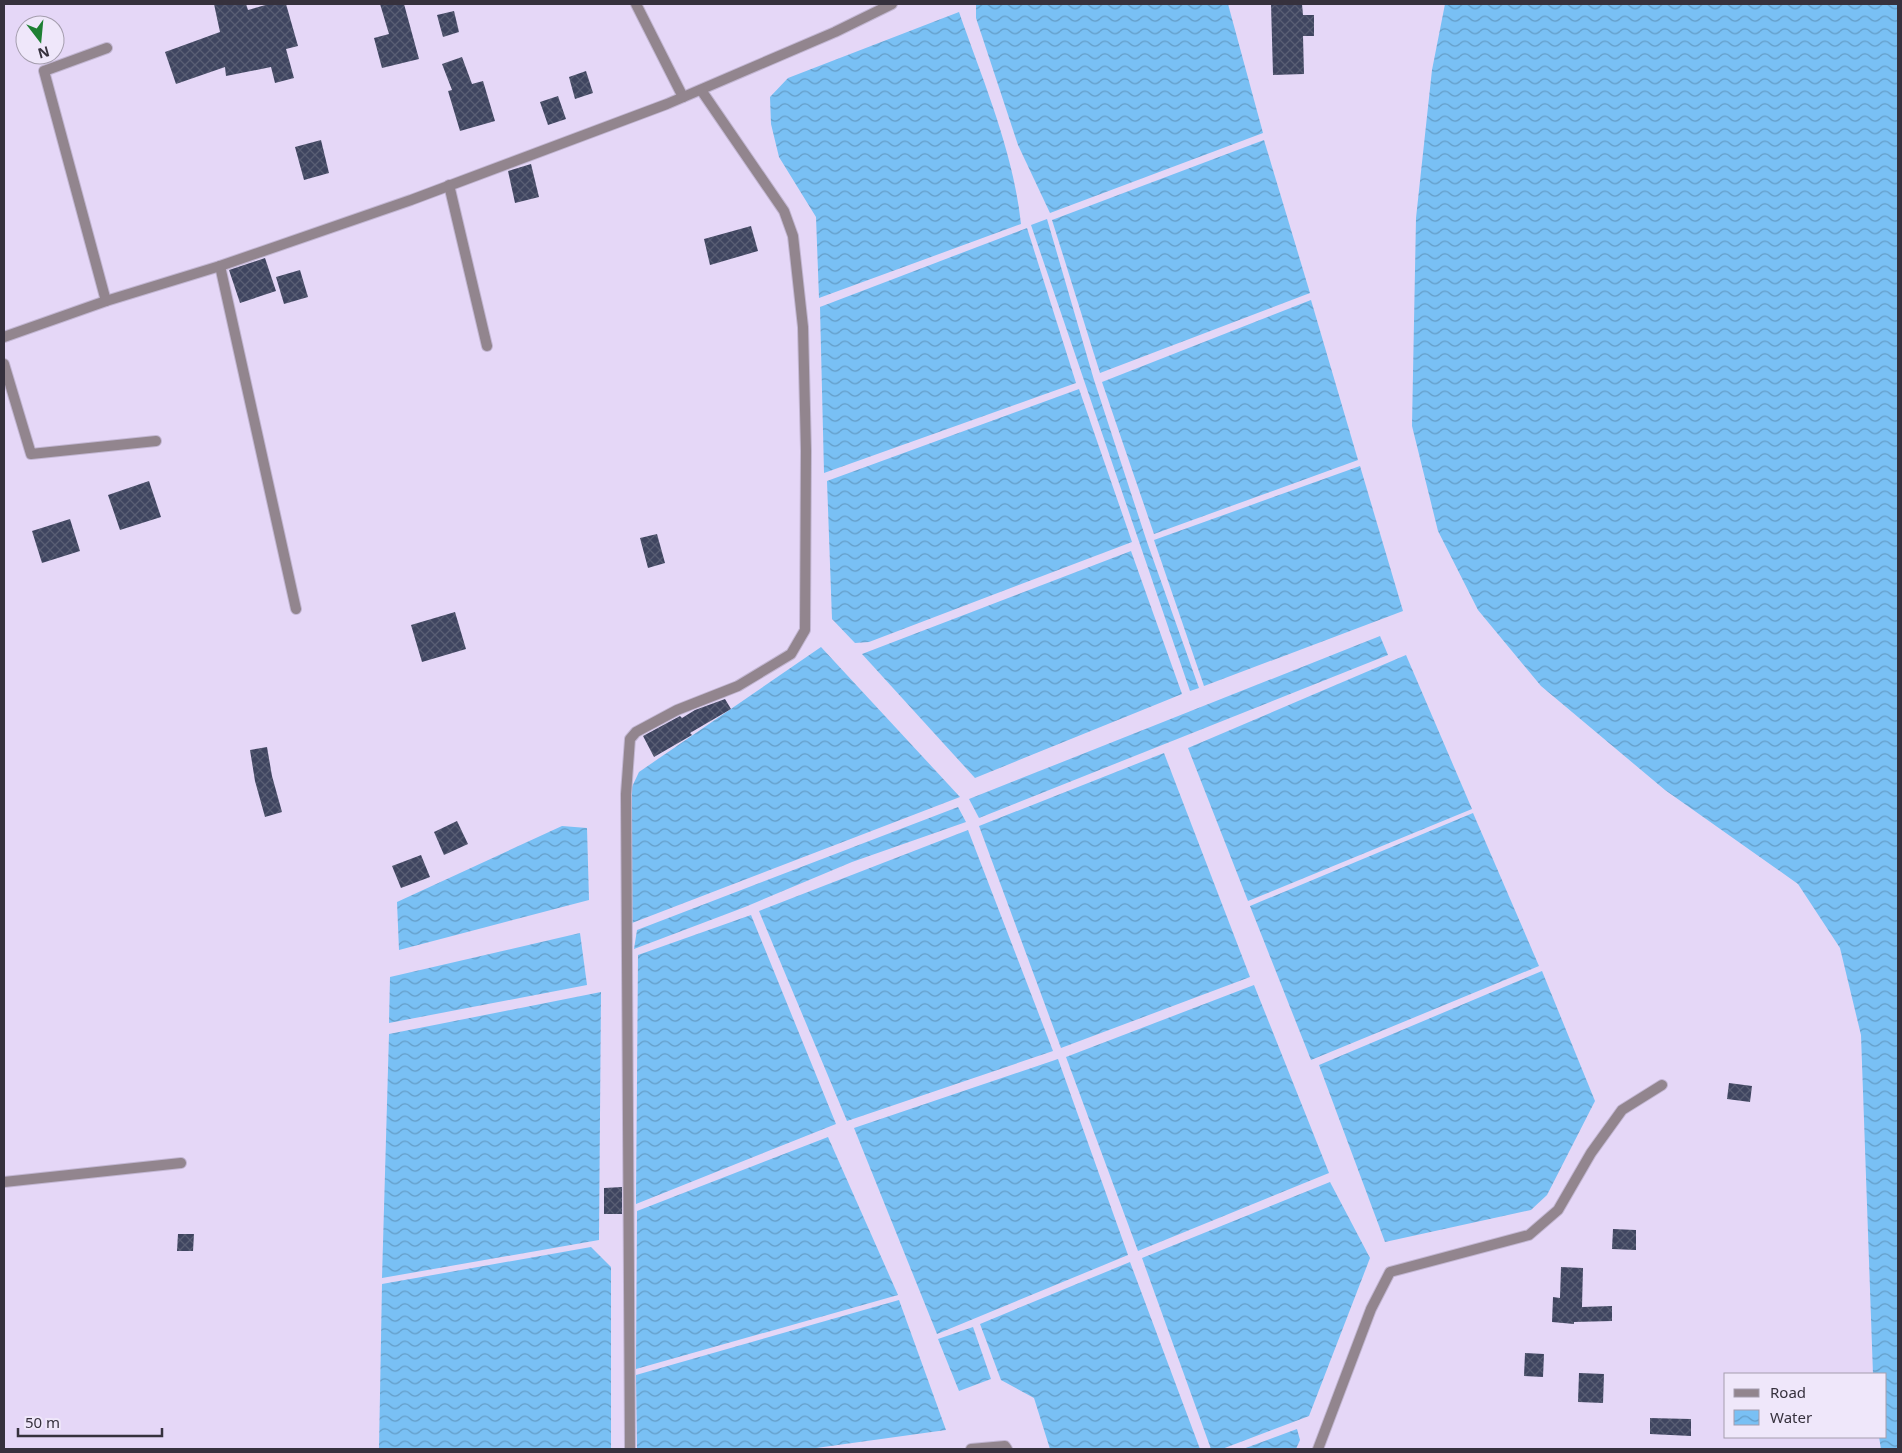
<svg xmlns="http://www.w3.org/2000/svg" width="1902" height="1453" viewBox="0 0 1902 1453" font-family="'Noto Sans',sans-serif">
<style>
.water{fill:url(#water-waves)}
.building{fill:url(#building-cross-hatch)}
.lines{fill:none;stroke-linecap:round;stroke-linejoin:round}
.minor-casing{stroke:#c2b6d2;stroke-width:12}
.minor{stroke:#92858e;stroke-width:10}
</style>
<defs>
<pattern id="water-waves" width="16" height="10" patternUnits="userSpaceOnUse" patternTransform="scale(1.25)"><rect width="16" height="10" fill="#79c0f4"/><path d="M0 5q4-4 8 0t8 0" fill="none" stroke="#649dc7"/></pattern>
<pattern id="building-cross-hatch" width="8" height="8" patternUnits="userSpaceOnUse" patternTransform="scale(1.25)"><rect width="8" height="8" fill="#3f4560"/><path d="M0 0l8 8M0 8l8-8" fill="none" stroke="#595e74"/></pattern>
</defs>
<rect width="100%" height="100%" fill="#e5d7f7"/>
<g class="water">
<path d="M976,4H1228L1263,133L1050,213L1018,145L976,18Z"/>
<path d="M1445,4H1898V1449H1881L1879,1437H1886V1374H1873L1861,1035L1840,948L1798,884L1665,790L1541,686L1478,610L1438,531L1412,426L1416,218L1432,70Z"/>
<path d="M959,12C983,81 1013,150 1021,224L819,298L816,217L779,157L771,124L770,97L788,78Z"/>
<path d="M1264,140L1310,293L1100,373L1052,220Z"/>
<path d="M1047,219L1094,380L1147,542L1199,688L1190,691L1031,225Z"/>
<path d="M1027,228L1076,383L824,473L820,307Z"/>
<path d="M1311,300L1358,460L1154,534L1102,382Z"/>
<path d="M1079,389L1132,542L869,642L855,643L832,619L827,481Z"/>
<path d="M1360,466L1403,611L1204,686L1154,540Z"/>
<path d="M1131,551L1182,694L975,778L862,654Z"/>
<path d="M1380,636L1388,655L979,818L969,799Z"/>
<path d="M821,647L960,797L632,923L630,791L639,772Z"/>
<path d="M1406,655L1472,809L1248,901L1188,748Z"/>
<path d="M1164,753L1250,977L1061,1048L979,826Z"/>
<path d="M958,807L966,822L852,862L745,907L634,949L637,930Z"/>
<path d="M1473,813L1539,966L1311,1060L1250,906Z"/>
<path d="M562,826L587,828L589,900L399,950L397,902Z"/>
<path d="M968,830L1053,1051L847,1121L759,911Z"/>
<path d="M751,915L836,1124L636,1204L638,955Z"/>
<path d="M580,933L587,985L389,1023L390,977Z"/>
<path d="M1542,971L1595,1101L1547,1195L1531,1210L1385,1242L1319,1065Z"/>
<path d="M1254,985L1329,1173L1138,1251L1066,1057Z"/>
<path d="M601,992L599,1240L382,1278L389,1034Z"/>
<path d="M1058,1059L1128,1255L937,1334L854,1128Z"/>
<path d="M828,1137L898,1295L636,1369L637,1211Z"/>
<path d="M1330,1182L1370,1258L1309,1416L1222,1449H1211L1142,1258Z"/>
<path d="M591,1247L611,1267V1449H379L382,1284Z"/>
<path d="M1130,1262L1200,1449H1050L1034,1398L1001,1380L980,1324Z"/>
<path d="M899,1300L946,1430L809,1449H637L636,1375Z"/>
<path d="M973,1327L991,1379L959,1391L938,1339Z"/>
<path d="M1297,1429L1300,1440L1296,1449H1243Z"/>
</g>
<g class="building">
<path d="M214,4H246L248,10L269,4H286L298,46L286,49L294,78L275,83L271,67L226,76L225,67L176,84L165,52L220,32Z"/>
<path d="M380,4H404L419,59L382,68L374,38L389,34Z"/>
<path d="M1271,4H1302L1303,15H1314V36H1303L1304,74L1273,75Z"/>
<path d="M454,11L459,32L443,37L437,15Z"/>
<path d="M462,57L472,84L483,81L495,121L460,131L448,91L452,90L442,64Z"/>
<path d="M586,71L593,93L575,99L569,77Z"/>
<path d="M558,96L566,119L548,125L540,102Z"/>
<path d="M321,140L329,173L304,180L295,147Z"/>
<path d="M531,164L539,197L515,203L508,171Z"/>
<path d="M751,226L758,251L710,265L704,239Z"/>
<path d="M265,258L276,291L240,303L229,270Z"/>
<path d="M300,270L308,297L284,304L276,277Z"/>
<path d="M149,481L161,517L120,530L108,495Z"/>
<path d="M70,519L80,551L42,563L32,531Z"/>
<path d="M657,534L665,563L648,568L640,538Z"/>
<path d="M455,612L466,649L422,662L411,625Z"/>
<path d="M725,699L731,709L690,733L692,735L654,757L643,736L680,716L682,718L695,710Z"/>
<path d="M267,747L272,776L282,812L265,817L255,781L250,750Z"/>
<path d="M457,821L468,844L444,855L434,832Z"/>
<path d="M421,855L430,877L401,888L392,866Z"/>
<path d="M1729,1083L1752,1086L1750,1102L1727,1099Z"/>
<path d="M622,1187V1214H604V1188Z"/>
<path d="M1613,1229L1636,1230V1250L1612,1249Z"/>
<path d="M178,1234H194L193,1251H177Z"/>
<path d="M1561,1267L1583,1268L1582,1307L1612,1306V1321L1574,1322V1324L1552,1322L1553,1297L1560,1298Z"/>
<path d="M1525,1353L1544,1354L1543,1377L1524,1376Z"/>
<path d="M1579,1373L1604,1374L1603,1403L1578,1402Z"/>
<path d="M1650,1418L1691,1419V1436L1650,1434Z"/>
</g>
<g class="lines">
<g class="minor-casing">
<g id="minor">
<path d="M636,4L683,97"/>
<path d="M449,185L487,346"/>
<path d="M220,266L296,609"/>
<path d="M106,301L44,71L107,48"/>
<path d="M4,337L106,301L220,266L411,200L667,104L835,32L892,4"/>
<path d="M4,364L31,454L156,441"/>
<path d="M4,1182L181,1163"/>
<path d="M630,1449L626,794L630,739L636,732L677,710L738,686L791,654L805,630L806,451L803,327L793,236L784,211L701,90"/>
<path d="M971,1449L1005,1446L1007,1449"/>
<path d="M1318,1449L1371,1309L1390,1272L1529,1235L1558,1210L1591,1153L1622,1110L1662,1085"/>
</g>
</g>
<use href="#minor" class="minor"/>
</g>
<rect width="1902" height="1453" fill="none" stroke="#36313d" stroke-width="10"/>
<rect x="1724" y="1373" width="162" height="65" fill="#efe7fa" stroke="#a59eae"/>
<rect x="1734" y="1389" width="25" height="8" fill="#92858e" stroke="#a59eae"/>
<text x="1770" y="1398" font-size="15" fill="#36313d">Road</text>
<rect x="1734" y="1410" width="25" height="15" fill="url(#water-waves)" stroke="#a59eae"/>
<text x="1770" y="1423" font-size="15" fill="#36313d">Water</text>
<g transform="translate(40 40) rotate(164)"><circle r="24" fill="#efe7fa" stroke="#a59eae"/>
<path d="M0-4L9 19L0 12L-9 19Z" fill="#1e8033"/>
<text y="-8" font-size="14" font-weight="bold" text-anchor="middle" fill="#36313d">N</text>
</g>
<path d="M18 1428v8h144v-8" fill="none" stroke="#36313d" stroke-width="2.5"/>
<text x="25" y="1428" font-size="15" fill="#36313d" stroke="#efe7fa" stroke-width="4" paint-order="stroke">50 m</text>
</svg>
